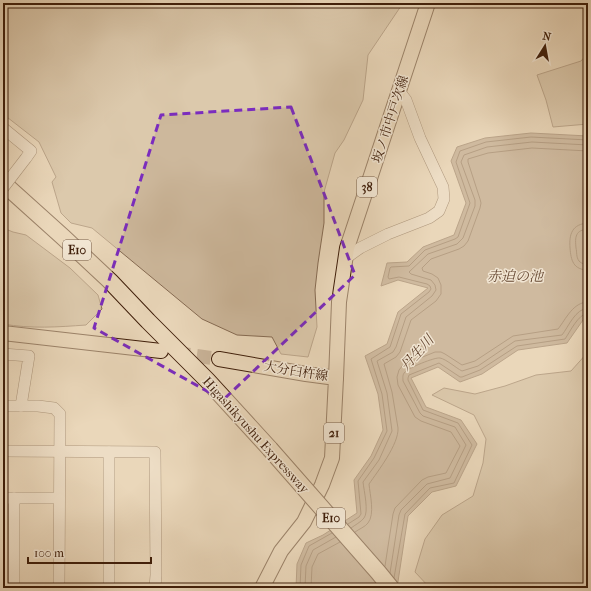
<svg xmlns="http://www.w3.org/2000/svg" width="591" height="591" viewBox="0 0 591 591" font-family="'IM FELL French Canon','Noto Serif JP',serif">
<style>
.green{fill:#cdb89c;stroke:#866b53}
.water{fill:#b0987e;stroke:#836750}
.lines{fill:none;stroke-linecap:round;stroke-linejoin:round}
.shore{stroke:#785b44;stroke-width:1}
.major-tunnel{stroke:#c8b297;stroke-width:14;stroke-dasharray:14 7;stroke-linecap:butt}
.minor-casing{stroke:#6a4c36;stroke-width:12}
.major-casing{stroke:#3f1e0a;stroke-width:16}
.highway-casing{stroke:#3f1e0a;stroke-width:18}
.minor{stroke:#f1e5d2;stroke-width:11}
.major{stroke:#ead7ba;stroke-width:14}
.highway{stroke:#ead7ba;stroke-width:16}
.minor-bridge-casing{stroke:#6a4c36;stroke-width:12;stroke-linecap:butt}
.highway-bridge-casing{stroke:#3f1e0a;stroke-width:18;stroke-linecap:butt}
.minor-bridge{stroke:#f1e5d2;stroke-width:11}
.highway-bridge{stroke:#ead7ba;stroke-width:16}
.marked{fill:none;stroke:#7b2cbf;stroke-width:3;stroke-dasharray:8 5;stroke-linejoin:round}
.labels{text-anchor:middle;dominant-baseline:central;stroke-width:3;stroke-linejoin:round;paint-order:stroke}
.shield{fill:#f1e5d2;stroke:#745a46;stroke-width:1}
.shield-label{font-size:12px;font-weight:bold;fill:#3f1e0a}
.street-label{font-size:13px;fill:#3f1e0a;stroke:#f1e5d2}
.water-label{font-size:14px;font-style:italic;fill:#674933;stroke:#f1e5d2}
</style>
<rect width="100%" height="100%" fill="#ead7ba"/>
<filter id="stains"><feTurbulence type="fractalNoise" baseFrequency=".005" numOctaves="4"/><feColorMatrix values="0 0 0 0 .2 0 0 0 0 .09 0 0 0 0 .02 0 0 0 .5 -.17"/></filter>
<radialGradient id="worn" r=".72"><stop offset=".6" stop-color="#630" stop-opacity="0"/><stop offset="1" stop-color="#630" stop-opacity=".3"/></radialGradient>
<g class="green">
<path d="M3,3H403L368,55L363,100L344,140L335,153L324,192V223L318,263L315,290L317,327L308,357L281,354L272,337L237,335L202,319L92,228L71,223L61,213L52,182L56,177L39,142L3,114Z"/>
<path d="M588,53V124L553,127L546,100L537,75L581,61Z"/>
<path d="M3,228L13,232L26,235L70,268L98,295L102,309L86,325C58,327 31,329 3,324Z"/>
<path d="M588,352V588H430L415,572L425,539L442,515L473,496L483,463L486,439L474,415L432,395L444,388L475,394L505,386L536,375L571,371Z"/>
</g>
<path class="water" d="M531,133L588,136V238L585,239L588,276V315L583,320L567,343L518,350L482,374L460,382L438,367L411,378L426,407L461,420L477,444L456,486L432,492L408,516L397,588H296L297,564L306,543L323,535L357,513L354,480L371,456L383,430L378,394L365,356L387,344L398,312L428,288L398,280L381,286L387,263L407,262L423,247L454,235L466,203L451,161L457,147L485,138Z"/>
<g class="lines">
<g class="shore">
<path d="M588,223C572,224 569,234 570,248C571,260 573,270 588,270"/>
<path d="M588,229C575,230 575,237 576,248C577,252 576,257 579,261C582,264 584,264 588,264"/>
<path d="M348,524L359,517L361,514L358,481L374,458L387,431L382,394L371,359L390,347L401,314L429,292L431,289L430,286L427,284L399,277L389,279L388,277L390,268L391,267L409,266L425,250L455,239L458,237L470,203L456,162L460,151L486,142L531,137L588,140"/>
<path d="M351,528C355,525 361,522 364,518C369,512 364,491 363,482L379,460L392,431L387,393L377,361L393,352L396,347L406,317L432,296L436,290L435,285L431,280L411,274L409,272L428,254L457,244L463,238L475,206V200L461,162L464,155L487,147L532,142L588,145"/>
<path d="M355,532C359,529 365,527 368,523C375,514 370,495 369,484C378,471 399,444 398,428L392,392L384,364L396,357L400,352L411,320L436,301L441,294V285L438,278L432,274L423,271L422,268L431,259L459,249L464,246L468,241L480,208L481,203L480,199L468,162V159L488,153L532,148L588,151"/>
<path d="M385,566L393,514L395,508L422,480L428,477L446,473L460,446L451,432L421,421L415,417L398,385L397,377L399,370L403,365L435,352H441L445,354L462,365L475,361L513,336L558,329C566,319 573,302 588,302"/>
<path d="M390,573L399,515L401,510L427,484L450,478L466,445L455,427L423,416L420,413L403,381C403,378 402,375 405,372C408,368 435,357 440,358C446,359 456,368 462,371L478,366L515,341L562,335C569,326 575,309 588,308"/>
<path d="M394,578L405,514L430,488L454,483L472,445L458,423L423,410L408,380V378L409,375L439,363L460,377H462L480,370L517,346L565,339C570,332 578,314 588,313"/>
<path d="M300,588L301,565L309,546L332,533"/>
<path d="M305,588L306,566L313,550L336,537"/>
<path d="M311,588L312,567L318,554L340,542"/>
</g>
<path class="major-tunnel" d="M176,353L219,359"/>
<g class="minor-casing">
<g id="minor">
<path d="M3,128L31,151L26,158"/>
<path d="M346,258L360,248L388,234L429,218L439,211L444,199L443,187L420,138L406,100L399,91"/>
<path d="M3,354L29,356L21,406"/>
<path d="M3,406H38L54,408L60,414L59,588"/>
<path d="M3,451L155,452L156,575L155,587L154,588"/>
<path d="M109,452V588"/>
<path d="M3,498H59"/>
<path d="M14,588V498"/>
</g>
</g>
<g class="major-casing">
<g id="major">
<path d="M3,333L161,351"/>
<path d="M219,359L306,374L336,378L332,458L322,485L304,522L281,551L262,588"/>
<path d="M336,378L339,302L347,248L428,3"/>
</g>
</g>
<g class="highway-casing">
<path id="highway" d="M3,183L63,237L110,281L148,321L207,380L270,449"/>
</g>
<use href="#minor" class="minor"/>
<use href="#major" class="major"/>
<use href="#highway" class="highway"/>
<g class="minor-bridge-casing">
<path id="minor-bridge" d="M3,188L26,158"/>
</g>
<g class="highway-bridge-casing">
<path id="highway-bridge" d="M270,449L378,572L391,588"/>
</g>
<use href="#minor-bridge" class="minor-bridge"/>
<use href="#highway-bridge" class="highway-bridge"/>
</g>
<path d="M0 0H591V591H0ZM291,107L355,275L223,400L94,328L161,115Z" fill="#ead7ba" fill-opacity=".55" fill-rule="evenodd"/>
<path class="marked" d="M291,107L355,275L223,400L94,328L161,115Z"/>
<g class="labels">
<g class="shield">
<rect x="357" y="177" width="20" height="20" rx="3"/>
<rect x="63" y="240" width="28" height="20" rx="3"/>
<rect x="324" y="423" width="20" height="20" rx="3"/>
<rect x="317" y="508" width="28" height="20" rx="3"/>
</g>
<g class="shield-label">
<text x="367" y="187">38</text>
<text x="77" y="250">E10</text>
<text x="334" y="433">21</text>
<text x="331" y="518">E10</text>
</g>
<g class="street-label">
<text transform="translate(390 119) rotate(-72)">坂ノ市中戸次線</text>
<text transform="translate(296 371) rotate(9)">大分臼杵線</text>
<text transform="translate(256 435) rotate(48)">Higashikyushu Expressway</text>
</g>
<g class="water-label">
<text x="515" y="276">赤迫の池</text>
<text transform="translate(417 353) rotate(-48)">丹生川</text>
</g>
</g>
<rect width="591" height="591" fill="none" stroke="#ead7ba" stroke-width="16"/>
<rect x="4" y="4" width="583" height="583" fill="none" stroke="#3f1e0a" stroke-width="2"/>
<rect x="8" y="8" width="575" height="575" fill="none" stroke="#3f1e0a"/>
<g transform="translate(545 46) rotate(11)" stroke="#f1e5d2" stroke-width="3" paint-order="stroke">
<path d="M0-3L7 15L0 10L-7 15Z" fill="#3f1e0a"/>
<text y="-6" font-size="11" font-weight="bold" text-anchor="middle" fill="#3f1e0a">N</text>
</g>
<path d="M28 557v6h123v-6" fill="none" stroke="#3f1e0a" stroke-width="2"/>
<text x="34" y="557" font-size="12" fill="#3f1e0a" stroke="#f1e5d2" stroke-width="3" paint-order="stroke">100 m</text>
<rect width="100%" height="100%" filter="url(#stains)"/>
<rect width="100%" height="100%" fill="url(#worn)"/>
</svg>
